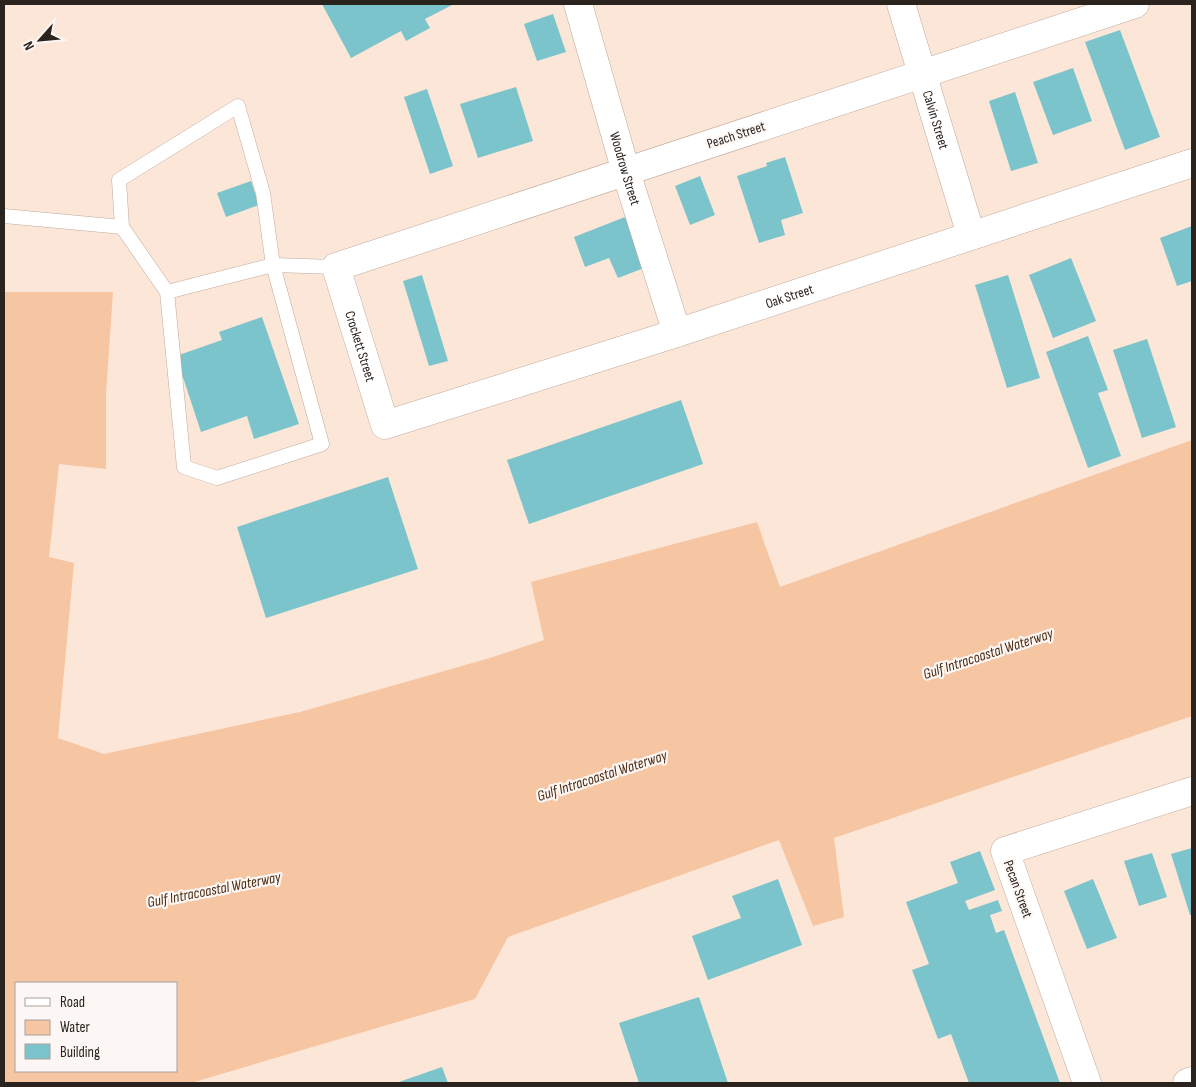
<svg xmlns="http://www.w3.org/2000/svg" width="1196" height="1087" viewBox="0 0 1196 1087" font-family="'Sofia Sans Condensed',sans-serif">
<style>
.water{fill:#f6c5a2;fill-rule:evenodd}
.building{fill:#7bc4cc}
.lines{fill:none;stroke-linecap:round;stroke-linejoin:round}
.lane-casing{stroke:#c0ab9c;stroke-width:15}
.street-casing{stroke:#c0ab9c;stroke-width:29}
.lane{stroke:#fff;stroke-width:14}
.street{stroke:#fff;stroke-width:28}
.labels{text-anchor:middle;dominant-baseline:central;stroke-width:4.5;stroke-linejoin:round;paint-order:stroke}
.street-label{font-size:14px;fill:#2b231d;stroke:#fcf7f4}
.water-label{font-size:15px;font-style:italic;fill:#49290e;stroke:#fcf7f4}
</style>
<rect width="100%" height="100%" fill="#fce6d7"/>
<path class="water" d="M4,292H113L106,394V469L59,464L49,557L74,563L58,738L104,754L300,712L490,658L544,640L531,582L757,522L780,587L1192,440V716L834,838L844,917L813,926L779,840L508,937L475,999L191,1083H4ZM16,983H176V1071H16Z"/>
<g class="building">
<path d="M322,4H454L425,19L430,28L406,41L401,31L351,58Z"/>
<path d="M553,14L566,52L537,61L524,24Z"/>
<path d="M1120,30L1160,137L1125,150L1085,42Z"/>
<path d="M1073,68L1092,121L1053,135L1033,82Z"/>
<path d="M516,87L533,141L478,158L460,104Z"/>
<path d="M427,89L453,166L430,174L404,97Z"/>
<path d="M1015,92L1038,163L1011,171L989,101Z"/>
<path d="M785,157L803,213L781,220L785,235L759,243L737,176L767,166L766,163Z"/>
<path d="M700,176L715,215L690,225L675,186Z"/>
<path d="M251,181L259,205L226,217L217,193Z"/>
<path d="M625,217L644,268L618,278L609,258L585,267L574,237Z"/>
<path d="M1192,226V281L1177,286L1160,238Z"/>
<path d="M1071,258L1096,321L1053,338L1029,275Z"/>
<path d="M422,275L448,361L429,366L403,281Z"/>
<path d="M1008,275L1040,378L1007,388L975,285Z"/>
<path d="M262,317L299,424L254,439L247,416L201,432L176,356L222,340L219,332Z"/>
<path d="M1088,336L1108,390L1098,393L1121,456L1088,468L1046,352Z"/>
<path d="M1147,339L1176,427L1142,438L1113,350Z"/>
<path d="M681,400L703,464L529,524L507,460Z"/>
<path d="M388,477L418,569L266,618L237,527Z"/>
<path d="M1192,848V915H1190L1171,854Z"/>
<path d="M980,851L995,890L965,901L969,910L998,900L1002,911L990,915L996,933L1004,930L1060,1083H969L951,1034L938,1039L912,970L929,964L906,902L958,883L950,862Z"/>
<path d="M1152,853L1167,897L1139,906L1124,861Z"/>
<path d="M778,879L802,945L708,980L692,936L741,918L732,896Z"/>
<path d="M1093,879L1117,938L1087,949L1064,891Z"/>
<path d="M699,997L728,1083H639L619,1023Z"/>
<path d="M442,1067L448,1083H396Z"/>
</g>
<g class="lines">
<g class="lane-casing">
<g id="lane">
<path d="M4,216L122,227L167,292L184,467L217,478L322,444L273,265L167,292"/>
<path d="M122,227L119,180L238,106L263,193L273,265L336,267"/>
</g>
</g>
<g class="street-casing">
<g id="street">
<path id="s1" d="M578,4L626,172L677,333"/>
<path id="s2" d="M901,4L971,235"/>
<path id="s3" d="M1135,4L336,267L385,425L677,333L1192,163"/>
<path d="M1087,1083L1005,851L1192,791"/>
<path d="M1187,1083L1192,1081"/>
</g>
</g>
<use href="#lane" class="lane"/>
<use href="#street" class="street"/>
</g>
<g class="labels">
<g class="street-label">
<text stroke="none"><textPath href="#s2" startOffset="121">Calvin Street</textPath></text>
<text transform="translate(736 135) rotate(-18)">Peach Street</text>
<text stroke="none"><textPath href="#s1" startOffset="171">Woodrow Street</textPath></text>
<text stroke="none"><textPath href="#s3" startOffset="1431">Oak Street</textPath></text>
<text stroke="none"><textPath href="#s3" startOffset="924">Crockett Street</textPath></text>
<text transform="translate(1018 889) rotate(70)">Pecan Street</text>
</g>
<g class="water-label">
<text transform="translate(988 654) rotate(-18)">Gulf Intracoastal Waterway</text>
<text transform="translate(602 776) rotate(-18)">Gulf Intracoastal Waterway</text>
<text transform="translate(214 890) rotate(-11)">Gulf Intracoastal Waterway</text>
</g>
</g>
<rect width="1196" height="1087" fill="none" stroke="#2b231d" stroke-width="10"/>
<rect x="15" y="982" width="162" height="90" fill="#fcf7f4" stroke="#a8a29e"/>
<rect x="25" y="998" width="25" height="8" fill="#ffffff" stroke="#a8a29e"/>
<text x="60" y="1007" font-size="15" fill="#2b231d">Road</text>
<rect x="25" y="1020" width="25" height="15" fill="#f6c5a2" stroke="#a8a29e"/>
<text x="60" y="1032" font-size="15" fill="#2b231d">Water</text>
<rect x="25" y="1044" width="25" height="15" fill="#7bc4cc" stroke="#a8a29e"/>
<text x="60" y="1057" font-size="15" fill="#2b231d">Building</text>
<g transform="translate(40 40) rotate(243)" stroke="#fcf7f4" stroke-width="4" paint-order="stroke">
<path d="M0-4L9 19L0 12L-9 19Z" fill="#2b231d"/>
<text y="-8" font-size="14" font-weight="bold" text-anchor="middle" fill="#2b231d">N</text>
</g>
</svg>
